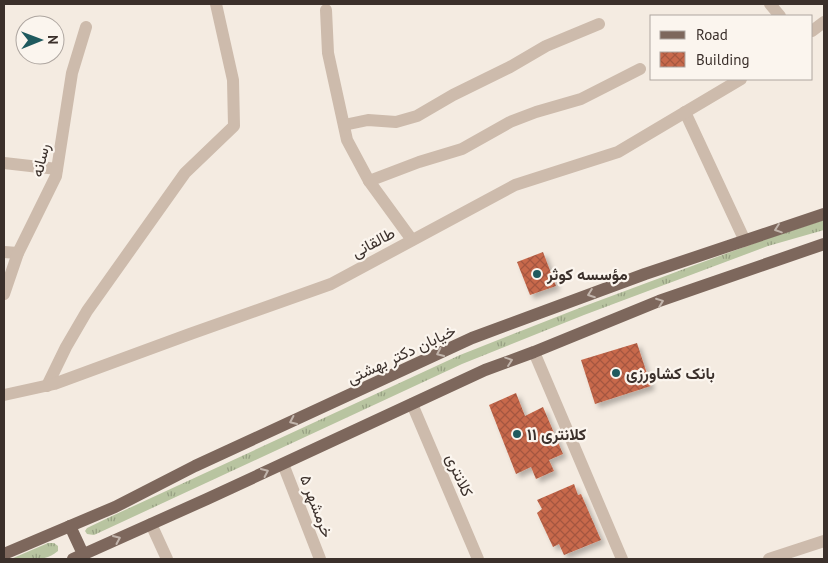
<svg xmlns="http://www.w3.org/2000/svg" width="828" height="563" viewBox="0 0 828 563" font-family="'PT Sans',Vazirmatn,sans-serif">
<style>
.grass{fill:url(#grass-tufts)}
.building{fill:url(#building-cross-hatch);filter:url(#shadow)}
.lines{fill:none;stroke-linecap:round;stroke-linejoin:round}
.minor{stroke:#cdbbac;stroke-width:12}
.major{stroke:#7d675c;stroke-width:12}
.oneway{stroke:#c2b5ac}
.poi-dot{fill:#1f5a5e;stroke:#fbf5ee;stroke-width:2}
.labels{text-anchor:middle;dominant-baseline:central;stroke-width:4.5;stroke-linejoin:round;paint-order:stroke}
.street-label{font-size:16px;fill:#3b302b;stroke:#fbf5ee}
.poi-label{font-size:16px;font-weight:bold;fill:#3b302b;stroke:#fbf5ee;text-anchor:start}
</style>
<defs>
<pattern id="grass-tufts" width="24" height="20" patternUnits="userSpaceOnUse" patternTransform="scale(1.25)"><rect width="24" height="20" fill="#b8c4a0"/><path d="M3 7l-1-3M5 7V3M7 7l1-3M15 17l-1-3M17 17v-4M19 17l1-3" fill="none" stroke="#97a083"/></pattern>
<pattern id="building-cross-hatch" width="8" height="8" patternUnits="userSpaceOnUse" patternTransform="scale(1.25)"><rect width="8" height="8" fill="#c8694b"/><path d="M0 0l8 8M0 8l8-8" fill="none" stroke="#a4573f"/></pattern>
<filter id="shadow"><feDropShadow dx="4" dy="4" stdDeviation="2.5" flood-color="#0004"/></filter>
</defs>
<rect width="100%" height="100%" fill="#f4ebe1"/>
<g class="grass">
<path d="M824,220V230L768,246L584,315L462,364L94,535L87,534L85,531L87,528L112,516L460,355L582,307L692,266L766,239Z"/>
<path d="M48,543H54L58,546V551C43,563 29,559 11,559Z"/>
</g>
<g class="building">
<path d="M543,252L556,286L530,295L517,262Z"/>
<path d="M637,343L651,386L595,404L581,360Z"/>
<path d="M516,393L525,416L543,407L563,454L549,460L554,471L536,479L531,467L516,474L489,405Z"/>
<path d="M574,484L578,495L581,494L601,540L564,555L559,544L553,547L537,513L542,509L537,500Z"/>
</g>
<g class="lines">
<g class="minor">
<path d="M770,4L780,16"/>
<path d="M326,10L328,53L347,140L369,181L412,240"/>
<path d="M812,31L824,22"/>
<path d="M685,112L745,241"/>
<path d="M344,125L368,120L396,122L417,116L453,95L510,67L546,46L599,24"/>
<path d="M4,163L57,169"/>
<path d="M369,181L419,162L462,149L510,122L536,112L581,99L640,69"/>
<path d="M4,252L18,253"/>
<path d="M4,294L18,253L56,176L72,73L86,27"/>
<path d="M534,352L622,559"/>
<path d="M47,386L66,347L87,311L185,173L234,126L233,80L216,4"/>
<path d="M4,395L54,384L190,334L331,284L515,185L618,152L741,79"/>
<path d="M412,404L478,559"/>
<path d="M283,464L320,559"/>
<path d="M151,524L167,559"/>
<path d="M769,559L824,541"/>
</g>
<g class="major">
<path d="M70,526L83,554"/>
<path d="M4,554L115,507L195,466L472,338L645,274L824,214"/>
<path d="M73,559L207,499L485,370L534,352L659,301L824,244"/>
</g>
</g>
<defs><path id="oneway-chevron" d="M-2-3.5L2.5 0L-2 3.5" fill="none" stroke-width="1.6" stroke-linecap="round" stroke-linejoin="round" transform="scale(1.25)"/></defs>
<g class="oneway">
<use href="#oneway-chevron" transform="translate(778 229) rotate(161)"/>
<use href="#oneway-chevron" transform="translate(591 294) rotate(160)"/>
<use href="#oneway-chevron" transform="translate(660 302) rotate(-21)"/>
<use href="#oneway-chevron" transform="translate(440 353) rotate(155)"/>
<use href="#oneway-chevron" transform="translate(509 361) rotate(-19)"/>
<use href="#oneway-chevron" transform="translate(293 421) rotate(155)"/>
<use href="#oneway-chevron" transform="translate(265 472) rotate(-25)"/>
<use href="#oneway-chevron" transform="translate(117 539) rotate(-24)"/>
</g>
<g class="poi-dot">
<circle cx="537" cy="274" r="5"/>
<circle cx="616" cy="373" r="5"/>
<circle cx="517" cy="434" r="5"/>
</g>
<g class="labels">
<g class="street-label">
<text transform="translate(40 160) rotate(-76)">رسانه</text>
<text transform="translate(373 242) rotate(-28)">طالقانی</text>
<text transform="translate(401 354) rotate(-25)">خیابان دکتر بهشتی</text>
<text transform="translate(460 475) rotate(67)">کلانتری</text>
<text transform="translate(317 506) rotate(69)">خرمشهر ۵</text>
</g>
<g class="poi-label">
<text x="547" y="274">مؤسسه کوثر</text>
<text x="626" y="373">بانک کشاورزی</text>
<text x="527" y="434">کلانتری ۱۱</text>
</g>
</g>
<rect width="828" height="563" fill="none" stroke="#3b302b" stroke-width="10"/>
<rect x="650" y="15" width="162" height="65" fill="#fbf5ee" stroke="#aea6a0"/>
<rect x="660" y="31" width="25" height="8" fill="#7d675c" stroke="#aea6a0"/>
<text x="696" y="40" font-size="15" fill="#3b302b">Road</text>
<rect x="660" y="52" width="25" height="15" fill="url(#building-cross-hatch)" stroke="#aea6a0"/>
<text x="696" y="65" font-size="15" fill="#3b302b">Building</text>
<g transform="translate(40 40) rotate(89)"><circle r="24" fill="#fbf5ee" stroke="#aea6a0"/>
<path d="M0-4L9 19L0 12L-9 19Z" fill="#1f5a5e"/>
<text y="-8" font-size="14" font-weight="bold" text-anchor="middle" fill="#3b302b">N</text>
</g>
</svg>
